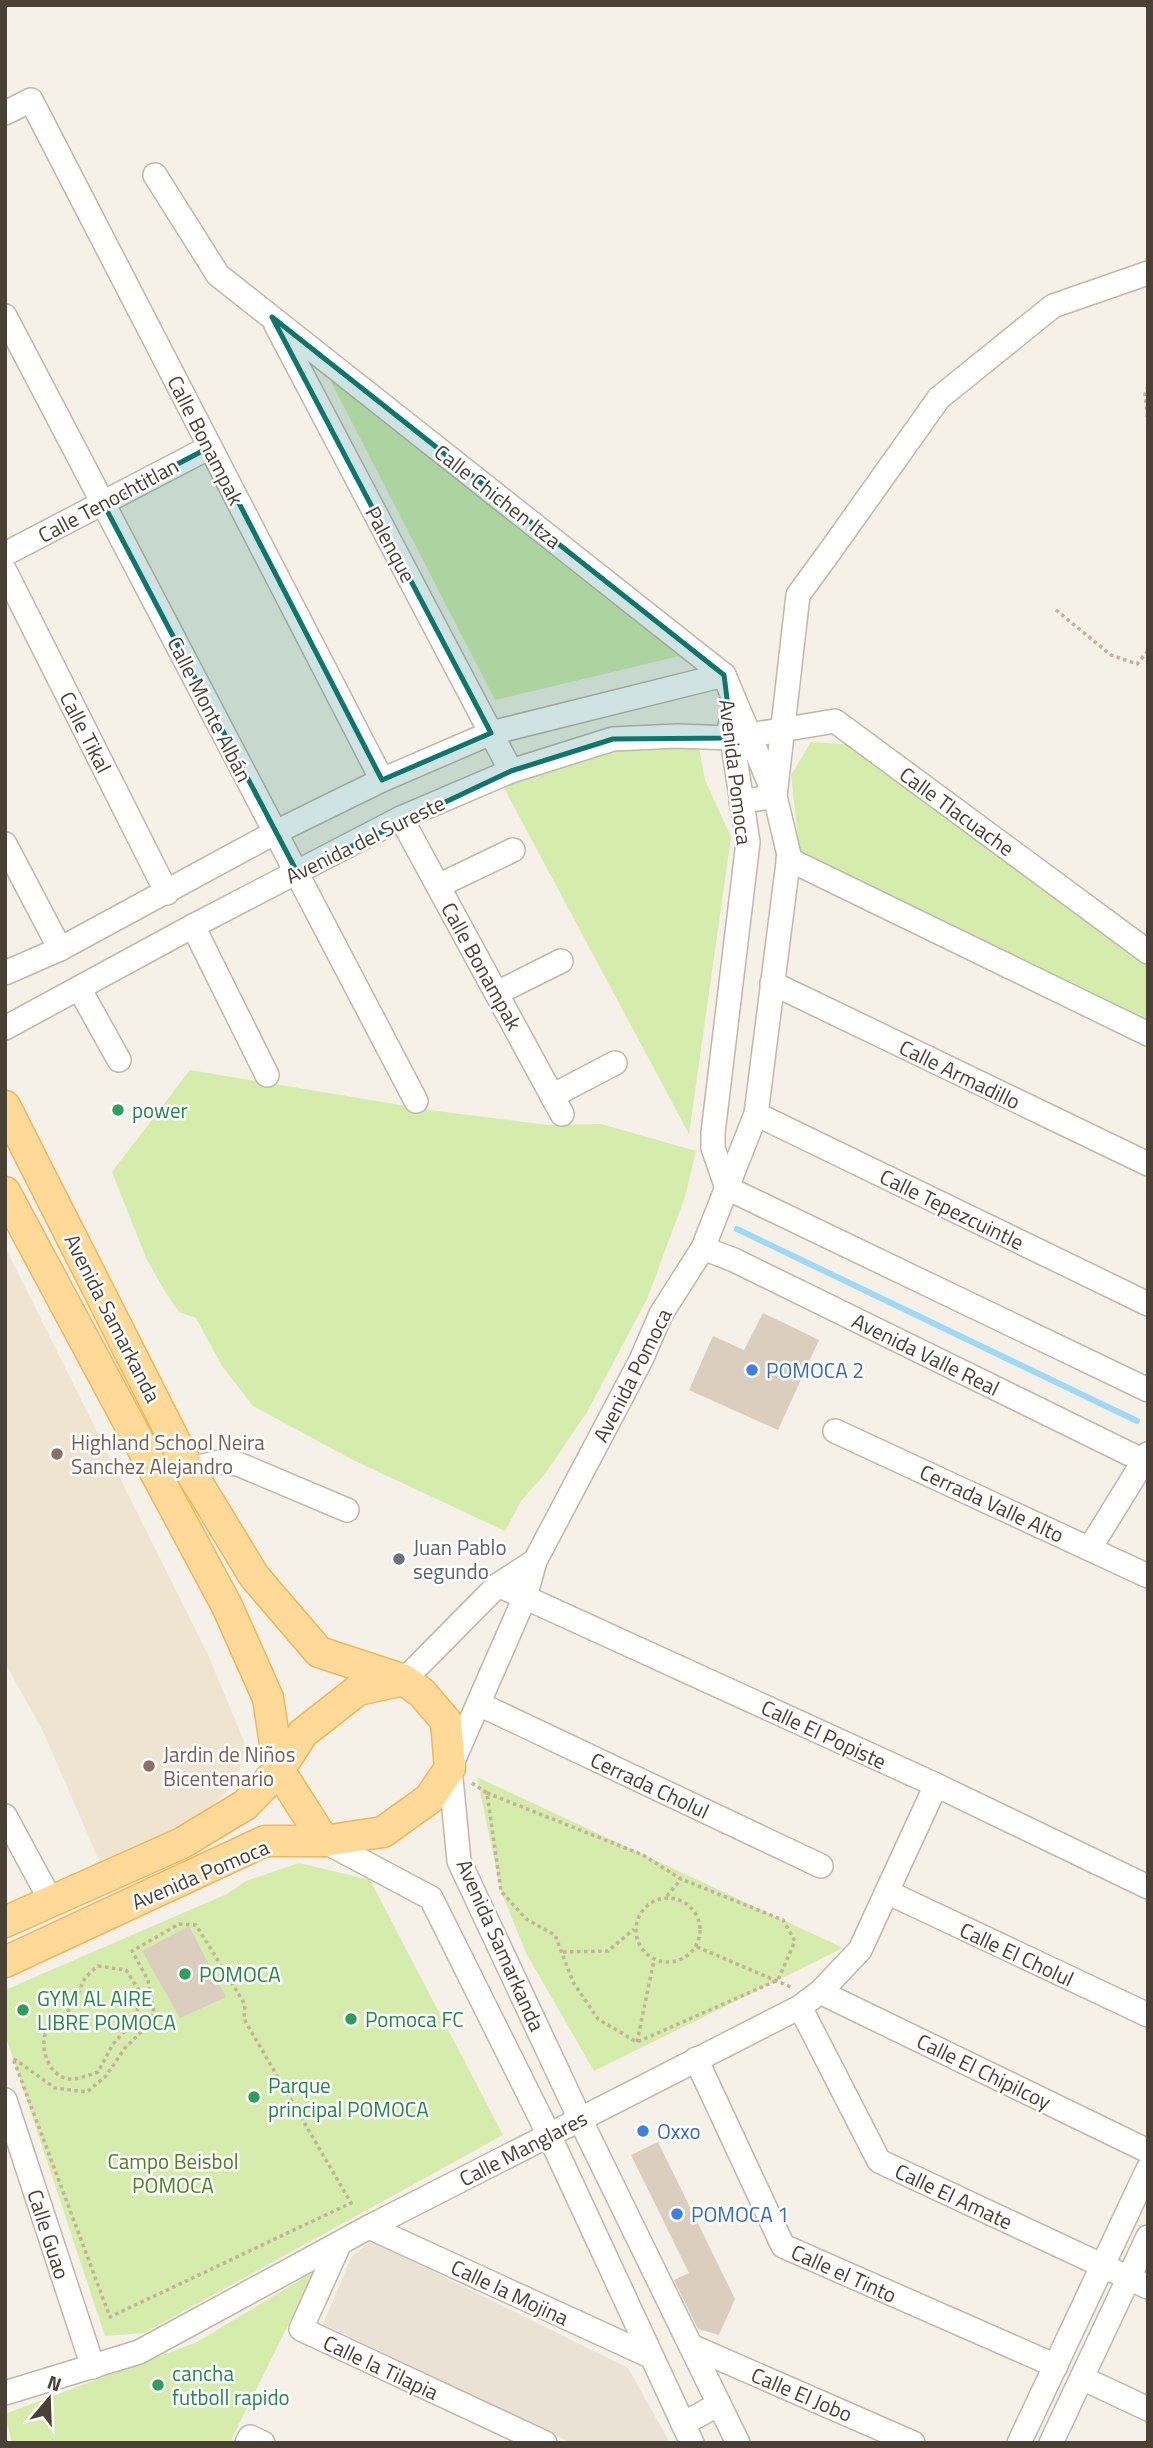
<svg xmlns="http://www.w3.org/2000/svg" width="1153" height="2448" viewBox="0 0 1153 2448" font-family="'Titillium Web',sans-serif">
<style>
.residential{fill:#e9e2d5}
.education{fill:#efe4d0}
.green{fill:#d5ecad}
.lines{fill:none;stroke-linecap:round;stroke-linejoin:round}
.stream{stroke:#a0d9f6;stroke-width:6}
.building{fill:#dbcebf}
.minor-casing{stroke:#c1b7a9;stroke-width:26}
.major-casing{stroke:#edb75d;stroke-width:33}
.path{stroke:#c4b299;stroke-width:3.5;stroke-dasharray:3.5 3.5;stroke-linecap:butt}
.minor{stroke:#fff;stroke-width:23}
.major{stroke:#ffd997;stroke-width:30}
.marked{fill:#0f766e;fill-opacity:0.2;stroke:#0f766e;stroke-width:5;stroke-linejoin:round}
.leisure-dot{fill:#2e9e5b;stroke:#fff;stroke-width:2.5}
.shop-dot{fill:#3f7fe0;stroke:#fff;stroke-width:2.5}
.education-dot{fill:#8d6e63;stroke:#fff;stroke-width:2.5}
.worship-dot{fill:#6b7280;stroke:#fff;stroke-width:2.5}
.labels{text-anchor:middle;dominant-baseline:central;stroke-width:5;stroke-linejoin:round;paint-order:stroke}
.street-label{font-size:21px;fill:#494036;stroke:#fff}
.leisure-label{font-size:21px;fill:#27864d;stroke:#fff;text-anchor:start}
.shop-label{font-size:21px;fill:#366cbe;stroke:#fff;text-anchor:start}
.education-label{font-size:21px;fill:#785e54;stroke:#fff;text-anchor:start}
.worship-label{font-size:21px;fill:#5b616d;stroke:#fff;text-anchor:start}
.park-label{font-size:21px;fill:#4e8024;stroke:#fff}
</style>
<rect width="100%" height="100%" fill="#f5f0e8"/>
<path class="residential" d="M371,2241L628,2368L670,2443H572L323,2324L352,2256Z"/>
<path class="education" d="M7,1251L209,1657L247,1749L233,1784L193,1827L103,1870L43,1731L5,1663V1252Z"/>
<g class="green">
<path d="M327,374L688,654L495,700Z"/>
<path d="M613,742H698L705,780L731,837L689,1134L504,788Z"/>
<path d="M811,742L856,745L1148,967V1023L800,855L791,775Z"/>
<path d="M190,1070L437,1111L548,1125L601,1124L696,1151L685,1197L647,1299L587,1412L545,1474L521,1501L505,1531L353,1460L253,1406L222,1366L196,1318L179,1312L164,1290L146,1258L112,1172Z"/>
<path d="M477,1777L843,1948L594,2071L526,1953L501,1891Z"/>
<path d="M299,1863L370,1880L503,2135L144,2333L105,2336L5,2034V1990L227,1894L246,1881Z"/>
<path d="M315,2271L232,2438L234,2443H12L5,2414L197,2342Z"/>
</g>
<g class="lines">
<path class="stream" d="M737,1229L1137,1421"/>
</g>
<g class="building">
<path d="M763,1313L819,1340L778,1430L689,1390L713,1336L744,1350Z"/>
<path d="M189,1926L226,1997L180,2018L142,1951Z"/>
<path d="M658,2142L735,2299L719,2335L698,2329L674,2280L689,2273L631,2155Z"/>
</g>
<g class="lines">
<g class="minor-casing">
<g id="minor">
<path d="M5,113L31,100L382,780"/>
<path d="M155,175L218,275L724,675L775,796L789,855L756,1114L703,1248L661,1314L641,1360L535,1561L525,1597L450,1768L459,1861L580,2119L738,2443"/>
<path d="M5,316L416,1101"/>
<path d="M276,325L511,771"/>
<path d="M5,554L210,447"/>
<path d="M5,571L167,893"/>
<path d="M741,802L775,796L798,595L828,554L939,398L1053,306L1148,273"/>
<path d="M401,818L562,1114"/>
<path d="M5,844L60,949"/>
<path d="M788,859L1148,1034"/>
<path d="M438,886L513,850"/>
<path d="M193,926L267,1075"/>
<path d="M5,973L60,949L274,833L382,780L491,733L724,675"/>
<path d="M772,983L1148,1164"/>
<path d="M79,988L119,1060"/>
<path d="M497,993L561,961"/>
<path d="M5,1028L193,926L401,818L511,771L613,739L677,736L732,738L835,721L1148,952"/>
<path d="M552,1096L615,1063"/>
<path d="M756,1114L1148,1304"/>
<path d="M727,1188L713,1148V1133L748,842L730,725"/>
<path d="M727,1188L1148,1390"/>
<path d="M703,1248L734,1260L1148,1463"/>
<path d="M835,1431L1148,1576"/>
<path d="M189,1469L220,1462L238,1464L347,1510"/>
<path d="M1090,1548L1148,1454"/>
<path d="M498,1585L936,1785L1148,1887"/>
<path d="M404,1680L498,1585L535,1561"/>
<path d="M479,1704L821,1866"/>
<path d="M5,1816L51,1901"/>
<path d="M324,1841L431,1898L549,2135L692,2443"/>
<path d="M887,1892L1148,2015"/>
<path d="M820,1992L1148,2151"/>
<path d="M800,2007L879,2161L1148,2287"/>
<path d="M696,2059L783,2246L1056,2366"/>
<path d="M5,2100L93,2367"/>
<path d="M369,2227L650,2356"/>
<path d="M339,2245L301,2329L545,2443"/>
<path d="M691,2346L913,2443"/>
<path d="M1082,2378L1148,2409"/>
<path d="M5,2393L139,2352L369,2227L800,2007L820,1992L860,1950L936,1785"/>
<path d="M683,2424L719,2404"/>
<path d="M247,2443L250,2437L263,2443"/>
<path d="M1019,2443L1148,2169"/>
<path d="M1051,2443L1148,2237"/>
</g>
</g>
<g class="major-casing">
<g id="major">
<path d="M5,1106L189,1469L254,1576L319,1652L404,1680L422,1693L446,1721L450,1768L429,1799L383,1832L324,1841H265L5,1962"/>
<path d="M5,1192L227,1606L268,1698L279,1770L324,1841"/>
<path d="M5,1922L182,1843L245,1805L279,1770L303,1733L358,1690L404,1680"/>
</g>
</g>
<g class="path">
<path d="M1148,386L1145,394L1148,422"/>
<path d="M1056,610L1111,655L1137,664L1148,651"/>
<path d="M472,1783L487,1793"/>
<path d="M487,1793L643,1855L681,1879L783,1920L795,1941L778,1980L637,2042L598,2019L573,1982L555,1935L526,1919L501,1891Z"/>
<path d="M667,1896L681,1879"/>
<circle cx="668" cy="1930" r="32"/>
<path d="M179,1924L196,1925L241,1998L245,2005L244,2019L351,2203L110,2317L13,2058L55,2088L87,2092L106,2076L125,2048L143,2030L154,2013L148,1980L132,1951Z"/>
<path d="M697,1947L791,1987"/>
<path d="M563,1952L608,1951L634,1929"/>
<path d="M98,1966L126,1970L140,1992L136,2019L113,2044L98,2072C89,2075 80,2079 71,2079C49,2079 37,2045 48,2028C54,2019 66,2016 72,2006C85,1986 76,1983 98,1966Z"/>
<path d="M637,2042L654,1960"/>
</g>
<use href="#minor" class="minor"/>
<use href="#major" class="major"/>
</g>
<path class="marked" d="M272,317L724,675L732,738L613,739L511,771L297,872L103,503L210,447L382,780L491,733Z"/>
<g class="leisure-dot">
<circle cx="118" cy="1110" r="7"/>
<circle cx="185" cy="1974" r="7"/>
<circle cx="23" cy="2010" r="7"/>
<circle cx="351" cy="2019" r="7"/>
<circle cx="254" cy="2097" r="7"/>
<circle cx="158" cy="2385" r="7"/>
</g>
<g class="shop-dot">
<circle cx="752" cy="1370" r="7"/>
<circle cx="643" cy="2131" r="7"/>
<circle cx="677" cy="2214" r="7"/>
</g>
<g class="education-dot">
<circle cx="57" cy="1454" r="7"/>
<circle cx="149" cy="1766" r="7"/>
</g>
<circle class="worship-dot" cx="399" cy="1559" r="7"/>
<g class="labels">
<g class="street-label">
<text transform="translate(206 440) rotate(63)">Calle Bonampak</text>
<text transform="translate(498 496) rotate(38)">Calle Chichen Itza</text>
<text transform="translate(108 500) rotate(-28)">Calle Tenochtitlan</text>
<text transform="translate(391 544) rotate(62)">Palenque</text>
<text transform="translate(210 709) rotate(63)">Calle Monte Albán</text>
<text transform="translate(86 732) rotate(63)">Calle Tikal</text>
<text transform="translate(736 772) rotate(83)">Avenida Pomoca</text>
<text transform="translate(957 811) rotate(36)">Calle Tlacuache</text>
<text transform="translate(365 839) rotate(-26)">Avenida del Sureste</text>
<text transform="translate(482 966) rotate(61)">Calle Bonampak</text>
<text transform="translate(960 1074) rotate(26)">Calle Armadillo</text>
<text transform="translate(952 1209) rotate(26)">Calle Tepezcuintle</text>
<text transform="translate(113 1318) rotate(63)">Avenida Samarkanda</text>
<text transform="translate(926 1354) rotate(26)">Avenida Valle Real</text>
<text transform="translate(632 1375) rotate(-63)">Avenida Pomoca</text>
<text transform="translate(992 1503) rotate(25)">Cerrada Valle Alto</text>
<text transform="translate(824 1734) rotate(25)">Calle El Popiste</text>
<text transform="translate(650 1785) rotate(25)">Cerrada Cholul</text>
<text transform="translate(200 1874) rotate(-23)">Avenida Pomoca</text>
<text transform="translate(501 1945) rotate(66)">Avenida Samarkanda</text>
<text transform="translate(1017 1954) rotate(25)">Calle El Cholul</text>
<text transform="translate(984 2071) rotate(26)">Calle El Chipilcoy</text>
<text transform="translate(523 2148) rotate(-27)">Calle Manglares</text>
<text transform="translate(954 2196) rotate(25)">Calle El Amate</text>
<text transform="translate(49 2234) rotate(72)">Calle Guao</text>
<text transform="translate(844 2273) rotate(24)">Calle el Tinto</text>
<text transform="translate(510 2292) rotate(25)">Calle la Mojina</text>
<text transform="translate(381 2367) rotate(25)">Calle la Tilapia</text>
<text transform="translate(802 2394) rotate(23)">Calle El Jobo</text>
</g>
<g class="leisure-label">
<text x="132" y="1110">power</text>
<text x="199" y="1974">POMOCA</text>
<text x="37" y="1998">GYM AL AIRE<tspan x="37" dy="24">LIBRE POMOCA</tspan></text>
<text x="365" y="2019">Pomoca FC</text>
<text x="268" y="2085">Parque<tspan x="268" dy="24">principal POMOCA</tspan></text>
<text x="172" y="2373">cancha<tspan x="172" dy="24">futboll rapido</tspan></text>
</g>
<g class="shop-label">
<text x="766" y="1370">POMOCA 2</text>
<text x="657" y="2131">Oxxo</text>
<text x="691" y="2214">POMOCA 1</text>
</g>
<g class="education-label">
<text x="71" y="1442">Highland School Neira<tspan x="71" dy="24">Sanchez Alejandro</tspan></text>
<text x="163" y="1754">Jardin de Niños<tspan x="163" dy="24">Bicentenario</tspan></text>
</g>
<g class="worship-label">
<text x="413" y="1547">Juan Pablo<tspan x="413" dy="24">segundo</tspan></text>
</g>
<g class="park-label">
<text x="173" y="2161">Campo Beisbol<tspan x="173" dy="24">POMOCA</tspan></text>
</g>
</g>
<rect width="1153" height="2448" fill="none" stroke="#494036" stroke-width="14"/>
<g transform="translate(49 2399) rotate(19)" stroke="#ffffff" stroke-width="5" paint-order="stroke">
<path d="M0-5L12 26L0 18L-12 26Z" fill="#494036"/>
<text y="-10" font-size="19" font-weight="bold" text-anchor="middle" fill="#494036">N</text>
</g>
</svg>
